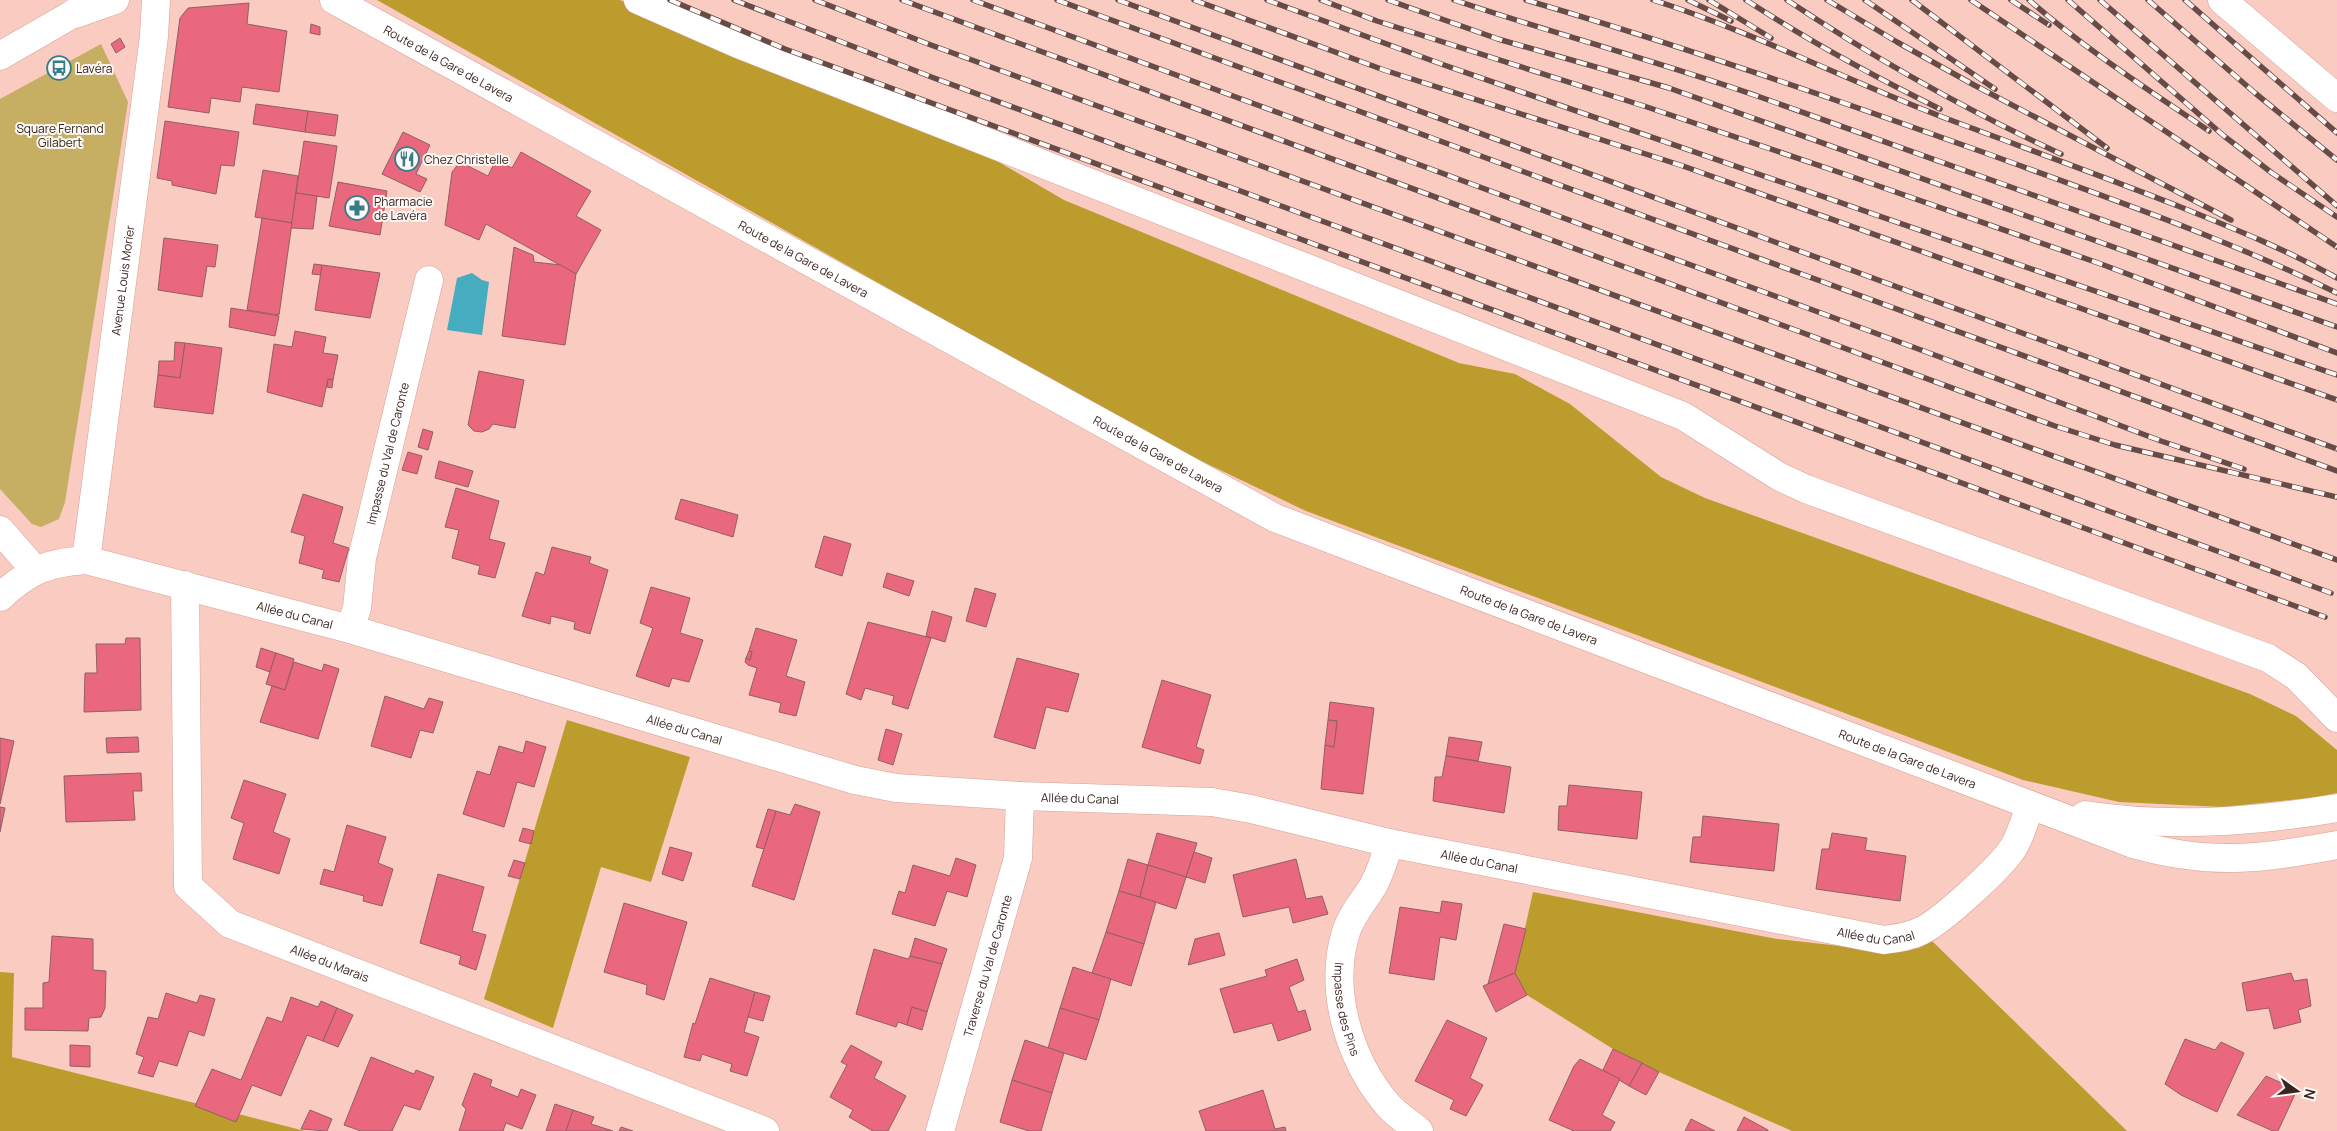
<svg xmlns="http://www.w3.org/2000/svg" width="2337" height="1131" viewBox="0 0 2337 1131" font-family="Manrope,sans-serif">
<style>
.green{fill:#c6ae63}
.forest{fill:#bc9c2d}
.water{fill:#46acbf}
.building{fill:#ea687e;stroke:#925e64}
.lines{fill:none;stroke-linecap:round;stroke-linejoin:round}
.minor-casing{stroke:#d8a095;stroke-width:29}
.minor{stroke:#fff;stroke-width:28}
.rail-casing{stroke:#674b46;stroke-width:5.5}
.rail{stroke:#fdf7f5;stroke-width:4;stroke-dasharray:11;stroke-linecap:butt}
.labels{text-anchor:middle;dominant-baseline:central;stroke-width:4;stroke-linejoin:round;paint-order:stroke}
.street-label{font-size:12px;fill:#3a2420;stroke:#fdf7f5}
.poi-label{font-size:12px;fill:#3a2420;stroke:#fdf7f5;text-anchor:start}
.park-label{font-size:12px;fill:#312913;stroke:#fdf7f5}
</style>
<rect width="100%" height="100%" fill="#facbc1"/>
<path class="green" d="M101,44L128,102L65,502L59,519L41,527L32,524L0,489V99Z"/>
<g class="forest">
<path d="M377,0H620L674,26L990,157L1064,200L1459,363L1515,374L1570,404L1661,477L1705,498L2250,694L2296,716L2337,750V793L2319,797L2222,807L2119,802L2023,780L1306,511L1153,438Z"/>
<path d="M567,720L690,757L651,882L601,867L553,1028L484,999Z"/>
<path d="M1533,892L1777,939L1893,952L1919,948L1932,941L2127,1131H1792L1659,1072L1613,1049L1527,995L1515,973Z"/>
<path d="M0,972L14,973L12,1057L305,1131H0Z"/>
</g>
<path class="water" d="M472,273L482,280L489,282L482,335L447,330L457,278Z"/>
<g class="building">
<path d="M249,3L247,24L287,31L279,92L242,87L240,102L211,98L209,113L168,107L180,18L188,8Z"/>
<path d="M311,24L320,27V35L310,33Z"/>
<path d="M120,38L125,47L116,53L111,44Z"/>
<path d="M65,58L70,66L55,75L50,67Z"/>
<path d="M256,104L308,111L305,132L253,124Z"/>
<path d="M308,111L338,115L335,136L305,132Z"/>
<path d="M165,121L239,132L234,166L221,165L216,194L172,185V181L157,178Z"/>
<path d="M403,132L430,145L416,174L427,179L420,192L382,174Z"/>
<path d="M304,141L337,146L329,198L296,193Z"/>
<path d="M521,152L591,191L576,216L601,230L576,274L486,224L479,240L445,225L452,172L460,162L488,176L496,160L512,168Z"/>
<path d="M263,170L298,176L292,223L255,217Z"/>
<path d="M338,182L387,191L380,235L329,226Z"/>
<path d="M296,193L317,196L313,229L291,228Z"/>
<path d="M262,218L292,223L279,315L247,310Z"/>
<path d="M164,238L218,245L215,267L207,266L202,297L158,290Z"/>
<path d="M514,247L533,255L534,262L561,265L576,274L565,345L502,336Z"/>
<path d="M314,264L322,265L321,275L312,274Z"/>
<path d="M322,265L380,273L370,318L315,310Z"/>
<path d="M231,308L279,316L275,336L229,327Z"/>
<path d="M295,331L326,337L323,353L338,355L333,380L328,379L322,407L267,392L274,344L292,347Z"/>
<path d="M175,342L185,343L180,378L158,375L159,361H174Z"/>
<path d="M185,343L222,348L213,414L154,407L158,375L180,378Z"/>
<path d="M479,371L524,380L515,428L493,424L489,429L482,432L474,431L468,425Z"/>
<path d="M328,379L333,380L332,388L327,387Z"/>
<path d="M423,429L433,432L428,450L418,447Z"/>
<path d="M408,452L422,456L417,474L402,470Z"/>
<path d="M439,461L473,471L468,487L435,478Z"/>
<path d="M456,488L499,501L489,539L505,543L495,578L478,574L480,566L452,558L459,530L445,527Z"/>
<path d="M303,494L343,507L333,543L349,548L339,582L322,578L324,570L299,563L305,536L291,532Z"/>
<path d="M681,499L738,515L733,537L675,519Z"/>
<path d="M824,536L851,544L842,576L815,567Z"/>
<path d="M552,547L591,557L589,563L608,570L590,634L574,629L575,622L551,616L550,624L522,616L536,572L544,575Z"/>
<path d="M887,573L914,581L909,596L883,587Z"/>
<path d="M651,587L690,598L680,633L703,640L689,682L672,678L669,687L636,676L653,628L640,623Z"/>
<path d="M975,588L996,594L986,627L966,621Z"/>
<path d="M932,611L952,617L945,642L926,636Z"/>
<path d="M868,622L931,638L908,709L892,704L894,696L865,688L861,700L846,694Z"/>
<path d="M756,628L797,640L786,676L805,682L796,716L779,712L781,703L749,695L757,668L748,665L745,662L746,658L750,660L752,652L749,651Z"/>
<path d="M126,638H140L141,710L84,712L85,673H97L96,644H125Z"/>
<path d="M261,648L276,653L270,672L256,667Z"/>
<path d="M749,651L752,652L750,660L746,658Z"/>
<path d="M276,653L294,659L285,690L266,684Z"/>
<path d="M1017,658L1079,674L1068,712L1046,707L1035,749L994,737Z"/>
<path d="M294,662L322,671L324,664L339,669L318,739L260,722L272,686L285,690Z"/>
<path d="M1162,680L1211,695L1196,747L1204,750L1200,764L1142,747Z"/>
<path d="M385,696L424,709L429,698L443,702L433,733L420,730L411,758L371,746Z"/>
<path d="M1330,702L1374,708L1363,794L1321,789L1325,745L1334,747L1337,721L1328,720Z"/>
<path d="M1328,720L1337,721L1334,747L1325,745Z"/>
<path d="M886,729L902,734L893,765L878,760Z"/>
<path d="M138,737L139,752L107,753L106,738Z"/>
<path d="M1449,737L1482,742L1478,761L1446,756Z"/>
<path d="M0,738L14,741L0,804Z"/>
<path d="M526,741L546,747L534,787L517,782L504,827L463,814L477,771L490,775L499,746L523,753Z"/>
<path d="M1446,756L1511,767L1504,813L1433,801L1435,777H1442Z"/>
<path d="M141,773L142,791H133L135,820L66,822L64,776Z"/>
<path d="M244,780L286,794L273,832L290,839L279,874L233,859L244,823L231,818Z"/>
<path d="M1569,785L1642,792L1637,839L1558,830L1559,806H1567Z"/>
<path d="M795,804L820,812L794,900L752,886L776,811L790,815Z"/>
<path d="M0,807L5,808L0,832Z"/>
<path d="M768,809L776,811L764,849L756,847Z"/>
<path d="M1703,816L1779,824L1774,871L1690,862L1693,837H1701Z"/>
<path d="M347,825L386,837L378,863L393,869L382,906L363,901L364,896L320,884L324,869L334,872Z"/>
<path d="M523,828L534,831L531,844L519,841Z"/>
<path d="M1157,833L1197,843L1186,877L1148,865Z"/>
<path d="M1832,833L1867,838L1865,850L1906,856L1900,901L1816,889L1822,849H1829Z"/>
<path d="M670,847L692,853L683,881L662,874Z"/>
<path d="M1194,852L1212,858L1205,883L1186,877Z"/>
<path d="M956,858L976,865L967,897L947,891L935,926L892,914L899,891L905,893L913,865L950,876Z"/>
<path d="M1128,859L1148,865L1140,897L1119,891Z"/>
<path d="M1296,859L1306,899L1322,896L1328,914L1293,923L1289,907L1243,917L1233,875Z"/>
<path d="M514,860L525,863L520,879L508,876Z"/>
<path d="M1148,865L1186,877L1176,909L1140,897Z"/>
<path d="M438,874L484,887L472,931L486,935L476,970L459,964L461,956L420,943Z"/>
<path d="M1119,891L1156,902L1144,944L1106,932Z"/>
<path d="M1442,901L1462,904L1456,940L1440,937L1434,980L1389,973L1400,907L1440,913Z"/>
<path d="M624,903L687,922L664,1000L646,994L647,985L604,972Z"/>
<path d="M1504,924L1526,929L1515,973L1488,984Z"/>
<path d="M1106,932L1144,944L1131,986L1092,973Z"/>
<path d="M1219,933L1225,955L1188,965L1195,939Z"/>
<path d="M52,936L93,939V970L106,971L105,1008L101,1017L89,1018L88,1031L25,1030V1008H43V983L49,982Z"/>
<path d="M915,938L947,949L942,964L910,956Z"/>
<path d="M874,949L908,959L910,956L942,964L927,1012L912,1007L907,1025L898,1022L896,1027L856,1014Z"/>
<path d="M1297,959L1304,980L1289,987L1298,1012L1305,1010L1311,1030L1278,1041L1272,1023L1234,1033L1220,989L1267,976L1265,970Z"/>
<path d="M1073,967L1111,979L1099,1020L1060,1008Z"/>
<path d="M1515,973L1527,995L1496,1012L1483,986Z"/>
<path d="M2291,973L2294,981L2307,979L2311,1006L2298,1010L2301,1022L2274,1029L2269,1008L2247,1011L2242,983Z"/>
<path d="M710,978L755,992L744,1032L759,1037L747,1076L730,1071L732,1064L702,1054L700,1061L684,1057L693,1023L695,1024Z"/>
<path d="M755,992L770,996L763,1021L748,1017Z"/>
<path d="M166,993L197,1003L200,995L215,999L204,1036L189,1031L177,1066L159,1061L153,1077L138,1073L144,1057L136,1054L148,1017L158,1019Z"/>
<path d="M291,997L318,1007L321,1001L337,1008L323,1041L307,1035L281,1096L252,1085L236,1122L195,1106L212,1069L241,1080L267,1017L282,1022Z"/>
<path d="M912,1007L927,1012L922,1030L907,1025Z"/>
<path d="M337,1008L353,1015L338,1047L323,1041Z"/>
<path d="M1060,1008L1099,1020L1086,1060L1048,1048Z"/>
<path d="M1447,1020L1487,1038L1470,1078L1483,1085L1466,1116L1450,1109L1454,1100L1415,1081Z"/>
<path d="M2185,1039L2215,1050L2221,1042L2244,1053L2217,1112L2181,1095L2165,1084Z"/>
<path d="M1025,1040L1064,1053L1052,1093L1012,1080Z"/>
<path d="M70,1045L90,1046V1067L70,1066Z"/>
<path d="M851,1045L882,1062L874,1078L906,1096L888,1131H873L849,1117L853,1110L830,1097L847,1065L841,1062Z"/>
<path d="M1613,1049L1642,1063L1629,1086L1603,1070Z"/>
<path d="M371,1057L414,1074L416,1070L434,1077L420,1110L404,1105L392,1131H361L344,1125Z"/>
<path d="M1580,1059L1620,1079L1602,1115L1615,1122L1610,1131H1574L1549,1120L1574,1066Z"/>
<path d="M1642,1063L1659,1072L1646,1095L1629,1086Z"/>
<path d="M474,1073L492,1080L490,1086L518,1097L521,1089L536,1095L522,1129L506,1123L503,1131H459L466,1109L462,1105Z"/>
<path d="M2266,1076L2297,1090L2278,1131H2273L2237,1115Z"/>
<path d="M1012,1080L1052,1093L1041,1131H1029L1000,1122Z"/>
<path d="M1263,1090L1275,1129L1285,1127L1286,1131H1206L1199,1111Z"/>
<path d="M555,1104L573,1110L566,1131H546Z"/>
<path d="M310,1110L332,1119L327,1131L301,1129Z"/>
<path d="M573,1110L594,1117L591,1124L613,1131H566Z"/>
<path d="M1744,1117L1768,1130V1131H1737Z"/>
<path d="M1691,1119L1715,1131H1685Z"/>
<path d="M621,1127L633,1131H619Z"/>
</g>
<g class="lines">
<g class="minor-casing">
<g id="minor">
<path id="s1" d="M334,0L1275,518L2133,844C2212,866 2259,859 2337,845"/>
<path d="M638,0L738,44L1683,416L1780,477L1806,489L2268,658L2296,676L2337,718"/>
<path d="M2222,0L2337,98"/>
<path d="M75,14L115,0"/>
<path d="M0,56L71,15L92,0"/>
<path d="M0,530L35,570"/>
<path id="s2" d="M86,560L154,36L156,0"/>
<path id="s3" d="M185,585L188,886L230,924L765,1131"/>
<path id="s4" d="M0,597C30,570 46,563 86,560L350,629L855,780L896,788L1020,796L1212,802L1251,809L1389,843L1884,940C1897,938 1909,937 1921,931C1941,922 2001,867 2013,848C2021,835 2025,820 2030,805"/>
<path id="s5" d="M350,629L357,608L362,558L429,280"/>
<path d="M2085,815C2170,828 2253,822 2337,808"/>
<path id="s6" d="M1389,843C1385,858 1380,873 1373,886C1364,901 1351,915 1346,932C1328,990 1349,1059 1387,1104C1395,1114 1408,1122 1419,1131"/>
<path id="s7" d="M940,1131L1018,858L1020,796"/>
</g>
</g>
<use href="#minor" class="minor"/>
<g class="rail-casing">
<g id="rail">
<path d="M670,0L785,49L2325,617"/>
<path d="M734,0L934,78L2331,593"/>
<path d="M815,0L931,45L2337,560"/>
<path d="M902,0L2055,426L2115,445L2337,497"/>
<path d="M973,0L1940,357L2161,441L2244,469"/>
<path d="M1057,0L2337,471"/>
<path d="M1118,0L2337,449"/>
<path d="M1194,0L1384,70L1683,166L2337,400"/>
<path d="M1267,0L1444,65L2337,375"/>
<path d="M1321,0L1377,21L1647,107L1850,176L2101,264L2337,353"/>
<path d="M1388,0L1498,39L1669,88L2337,327"/>
<path d="M1454,0C1556,34 1659,62 1760,97L2337,304"/>
<path d="M1526,0C1683,46 1837,100 1991,155C2108,198 2225,238 2337,293"/>
<path d="M1653,0C1756,33 1852,83 1953,121C2030,150 2107,178 2183,208C2235,229 2287,250 2337,278"/>
<path d="M1688,0L1731,21"/>
<path d="M1709,0L1771,38"/>
<path d="M1746,0C1809,41 1873,76 1940,109"/>
<path d="M1787,0C1874,58 1966,110 2061,154"/>
<path d="M1827,0L1897,42L1974,85L2231,220"/>
<path d="M1865,0L1995,89"/>
<path d="M1912,0L2107,148"/>
<path d="M1971,0L2337,247"/>
<path d="M2011,0L2049,25"/>
<path d="M2029,0C2085,49 2147,89 2209,131"/>
<path d="M2068,0L2224,136L2272,173L2337,217"/>
<path d="M2100,0L2337,206"/>
<path d="M2148,0L2255,93L2337,160"/>
<path d="M2185,0L2337,133"/>
</g>
</g>
<use href="#rail" class="rail"/>
</g>
<defs>
<g id="bus-ring" transform="scale(1.25)"><circle r="9.5" fill="#fdf7f5" stroke="#377c89" stroke-width="1.5"/><path d="M-5-6H5V4H4V6H2V4H-2V6H-4V4H-5ZM-3.5-4V0h7V-4ZM-3.5 1.2v1.5H-2V1.2ZM2 1.2v1.5H3.5V1.2Z" fill="#377c89"/></g>
<g id="restaurant-ring" transform="scale(1.25)"><circle r="9.5" fill="#fdf7f5" stroke="#377c89" stroke-width="1.5"/><path d="M-5-6h1v4h1v-4h1v4h1v-4h1v5L-1.5 .5V6h-2V.5L-5-1ZM5-6V6H3V1.5H1.5Q1.5-4 5-6Z" fill="#377c89"/></g>
<g id="pharmacy-ring" transform="scale(1.25)"><circle r="9.5" fill="#fdf7f5" stroke="#377c89" stroke-width="1.5"/><path d="M-2-6h4v4h4v4h-4v4h-4v-4h-4v-4h4Z" fill="#377c89"/></g>
</defs>
<g fill-rule="evenodd">
<use href="#bus-ring" x="59" y="68"/>
<use href="#restaurant-ring" x="407" y="159"/>
<use href="#pharmacy-ring" x="357" y="208"/>
</g>
<g class="labels">
<g class="street-label">
<text stroke="none"><textPath href="#s1" startOffset="131">Route de la Gare de Lavera</textPath></text>
<text stroke="none"><textPath href="#s1" startOffset="536">Route de la Gare de Lavera</textPath></text>
<text stroke="none"><textPath href="#s2" startOffset="282">Avenue Louis Morier</textPath></text>
<text stroke="none"><textPath href="#s5" startOffset="180">Impasse du Val de Caronte</textPath></text>
<text stroke="none"><textPath href="#s1" startOffset="941">Route de la Gare de Lavera</textPath></text>
<text stroke="none"><textPath href="#s4" startOffset="312">Allée du Canal</textPath></text>
<text stroke="none"><textPath href="#s1" startOffset="1346">Route de la Gare de Lavera</textPath></text>
<text stroke="none"><textPath href="#s4" startOffset="718">Allée du Canal</textPath></text>
<text stroke="none"><textPath href="#s1" startOffset="1751">Route de la Gare de Lavera</textPath></text>
<text stroke="none"><textPath href="#s4" startOffset="1122">Allée du Canal</textPath></text>
<text stroke="none"><textPath href="#s4" startOffset="1528">Allée du Canal</textPath></text>
<text stroke="none"><textPath href="#s4" startOffset="1932">Allée du Canal</textPath></text>
<text stroke="none"><textPath href="#s3" startOffset="465">Allée du Marais</textPath></text>
<text stroke="none"><textPath href="#s7" startOffset="172">Traverse du Val de Caronte</textPath></text>
<text stroke="none"><textPath href="#s6" startOffset="178">Impasse des Pins</textPath></text>
</g>
<g class="poi-label">
<text x="76" y="68">Lavéra</text>
<text x="424" y="159">Chez Christelle</text>
<text x="374" y="201">Pharmacie<tspan x="374" dy="14">de Lavéra</tspan></text>
</g>
<g class="park-label">
<text x="60" y="128">Square Fernand<tspan x="60" dy="14">Gilabert</tspan></text>
</g>
</g>
<g transform="translate(2297 1091) rotate(104)" stroke="#fdf7f5" stroke-width="4" paint-order="stroke">
<path d="M0-4L9 19L0 12L-9 19Z" fill="#3a2420"/>
<text y="-8" font-size="14" font-weight="bold" text-anchor="middle" fill="#3a2420">N</text>
</g>
</svg>
